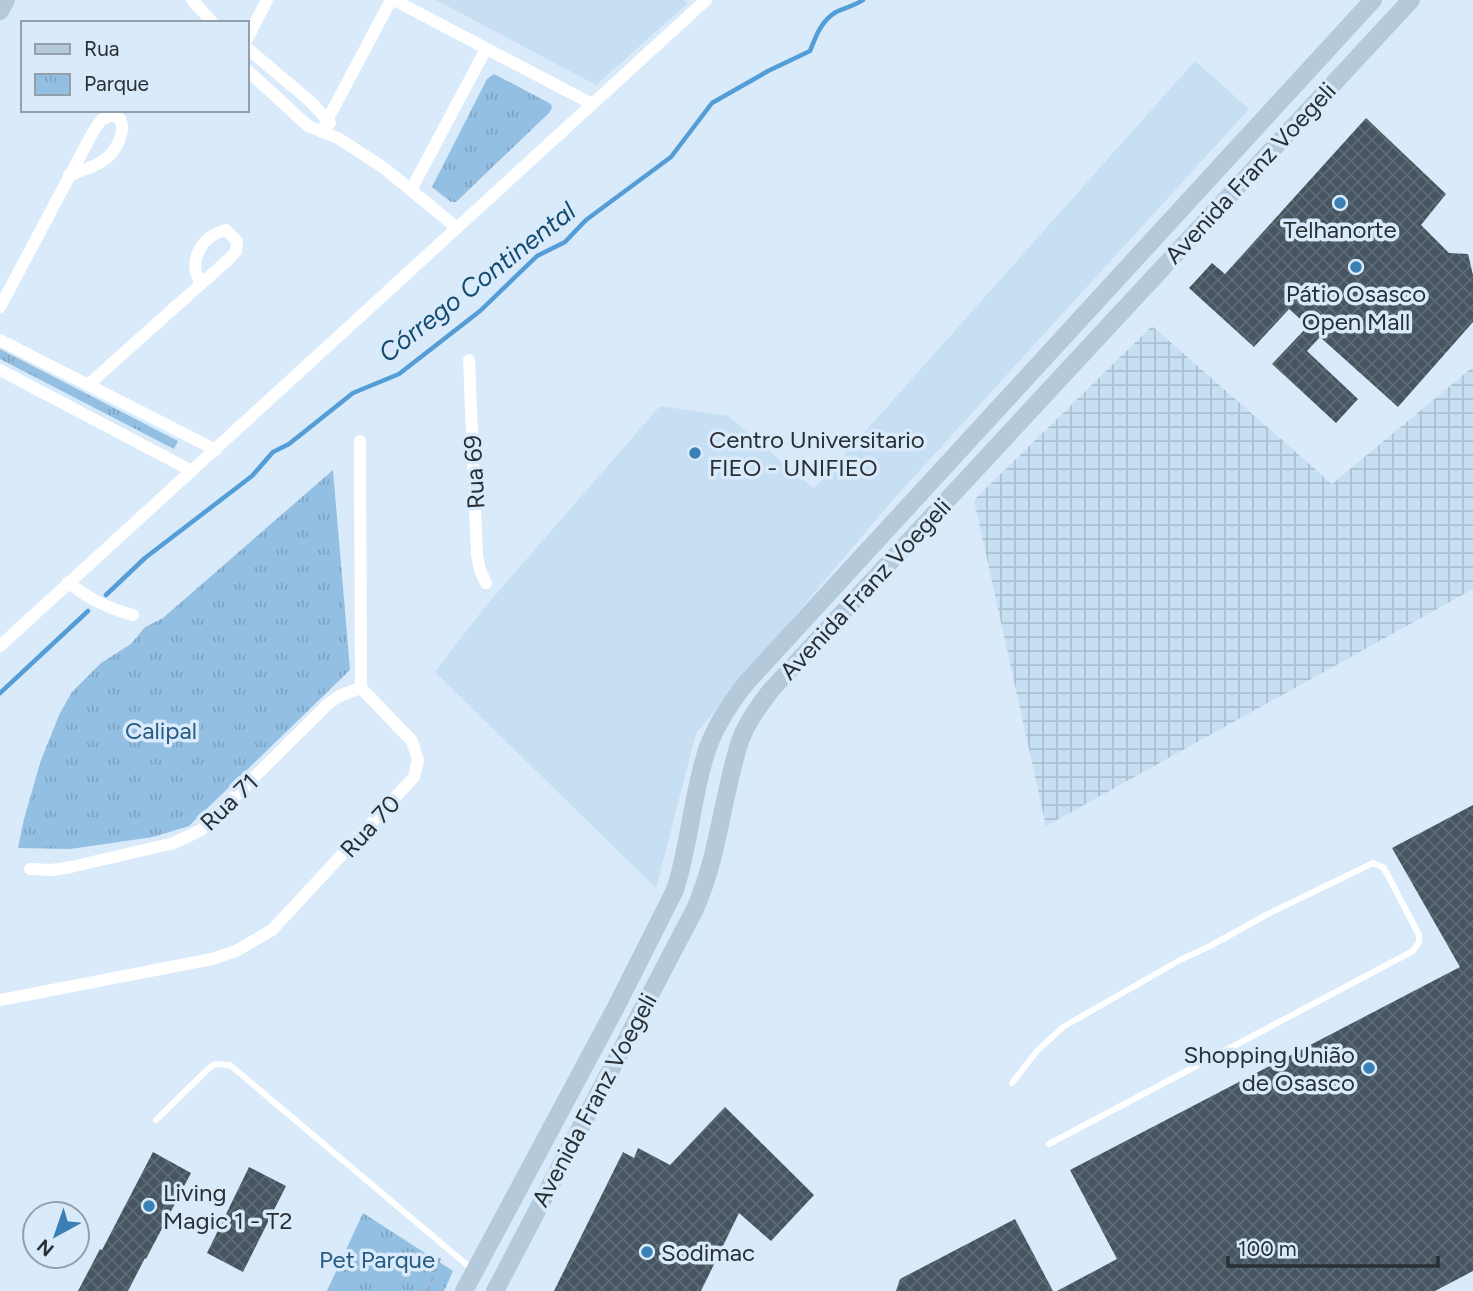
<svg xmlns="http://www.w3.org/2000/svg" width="1473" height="1291" viewBox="0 0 1473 1291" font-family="Figtree,sans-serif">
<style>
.built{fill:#c7dff3}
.industrial{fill:url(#industrial-grid)}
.park{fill:url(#park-tufts)}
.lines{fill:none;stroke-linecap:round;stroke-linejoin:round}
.stream{stroke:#549dd6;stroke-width:4.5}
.building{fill:url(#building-cross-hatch)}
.path{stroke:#9dabb7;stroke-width:2.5;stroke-dasharray:5 5;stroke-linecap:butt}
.lane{stroke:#fff;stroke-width:6}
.street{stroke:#fff;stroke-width:12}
.secondary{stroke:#b4cada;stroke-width:18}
.poi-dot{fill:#3a80b5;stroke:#d9eafa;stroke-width:2.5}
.labels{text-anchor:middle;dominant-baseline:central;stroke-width:7;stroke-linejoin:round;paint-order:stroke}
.street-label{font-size:24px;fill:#293035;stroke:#d9eafa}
.poi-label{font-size:24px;fill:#293035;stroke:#d9eafa;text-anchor:start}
.park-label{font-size:24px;fill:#265b83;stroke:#d9eafa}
.water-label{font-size:26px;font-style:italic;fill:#144b71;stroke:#d9eafa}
</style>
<defs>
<pattern id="industrial-grid" width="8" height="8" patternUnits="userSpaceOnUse" patternTransform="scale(1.75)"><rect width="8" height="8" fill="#c7dff3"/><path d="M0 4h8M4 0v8" fill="none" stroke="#abc0d1"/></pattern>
<pattern id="park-tufts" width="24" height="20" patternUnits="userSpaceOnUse" patternTransform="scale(1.75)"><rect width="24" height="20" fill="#93bfe3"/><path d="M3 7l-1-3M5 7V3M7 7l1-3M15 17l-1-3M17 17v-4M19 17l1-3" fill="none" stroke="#7fa4c3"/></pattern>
<pattern id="building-cross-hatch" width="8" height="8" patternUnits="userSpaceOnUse" patternTransform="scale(1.75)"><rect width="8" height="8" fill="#465561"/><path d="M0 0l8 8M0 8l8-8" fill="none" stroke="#5e6b74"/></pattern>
</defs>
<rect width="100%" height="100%" fill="#d9eafa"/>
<g class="built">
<path d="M436,0H683L688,3L596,85Z"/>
<path d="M1195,61L1249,109L891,502L696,733L656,888L435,672L485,607L660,406L728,416L814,489Z"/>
</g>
<path class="industrial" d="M1152,326L1332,484L1473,367V589L1046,826L974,500Z"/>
<g class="park">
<path d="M494,74L551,104L552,108L549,113L456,202H451L432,187L487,79Z"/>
<path d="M0,349L178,441L174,449L0,359Z"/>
<path d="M333,470L350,670L189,826L153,837L70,849L18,848L24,819L41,760L60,713L72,692L101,663L131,644L145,627L163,618Z"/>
<path d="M363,1213L453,1271L444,1291H327Z"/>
</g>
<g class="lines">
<g class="stream">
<path d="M106,595L145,558L252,476L273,452L289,444L353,393L399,374L480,311L537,256L565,242L586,220L671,157L712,103L768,71L810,51C816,36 821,21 836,12C845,8 854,6 863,0"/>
<path d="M0,693L88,611"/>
</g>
</g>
<g class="building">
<path d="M1366,118L1446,194L1421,225L1449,253L1468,254L1473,275V322L1398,407L1320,337L1307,351L1358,399L1336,423L1272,364L1308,326L1289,309L1254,347L1189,288L1212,263L1225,274Z"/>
<path d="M1473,805V1271L1435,1291H1057L1117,1259L1070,1170L1460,967L1392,848Z"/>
<path d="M725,1107L814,1195L771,1241L739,1213L701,1291H554L623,1152L634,1158L638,1148L670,1165Z"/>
<path d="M153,1152L191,1173L146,1259L145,1258L128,1291H78L100,1249L102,1250Z"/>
<path d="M249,1167L286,1186L243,1272L207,1253Z"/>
<path d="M1015,1219L1053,1291H896L900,1279Z"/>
</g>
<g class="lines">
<path class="path" d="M428,1291L441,1255"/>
<g class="lane">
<path d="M1012,1083L1037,1051L1063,1027L1180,960L1210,946L1268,914L1373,863L1384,868L1419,935V942L1413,951L1049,1144"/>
<path d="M156,1120L208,1069L215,1064L230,1065L473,1270"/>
</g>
<g class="street">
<path d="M192,0L213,23"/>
<path d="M394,0L592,104"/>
<path d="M247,39L267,0"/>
<path d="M247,48L311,102L330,123"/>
<path d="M247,70L308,126L338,138L384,168L457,228"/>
<path d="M321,132L391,0"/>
<path d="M411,190L486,49"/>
<path d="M0,307L93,132L101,120L112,115L120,119C124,128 122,132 119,141C110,163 90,168 69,175"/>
<path d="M0,340L216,450"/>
<path d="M469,360L477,555L480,570L486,583"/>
<path d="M0,370L192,471"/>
<path d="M89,384L230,258L236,251L237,241L226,230C203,235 186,261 201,283"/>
<path d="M68,582C89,599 107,608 133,615"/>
<path d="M0,646L706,0"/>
<path d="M30,869L52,870L71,867L174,843L201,830L328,704L339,696L361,688"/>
<path d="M0,1000L212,959L236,951L272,930L414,777L418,760L412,741L361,688L360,441"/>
</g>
<g class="secondary">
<path d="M0,11L6,0"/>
<path d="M464,1291L615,1009L675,890C690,844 692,793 708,747C717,723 731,702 747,682L1373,0"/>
<path d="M495,1291L695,909C719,855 722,797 740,741C747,722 759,706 771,690L1411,0"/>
</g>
</g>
<g class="poi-dot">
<circle cx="1340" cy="203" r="7"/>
<circle cx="1356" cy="267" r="7"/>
<circle cx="695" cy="453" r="7"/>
<circle cx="1369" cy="1068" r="7"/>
<circle cx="149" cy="1206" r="7"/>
<circle cx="647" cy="1252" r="7"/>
</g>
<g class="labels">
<g class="street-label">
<text transform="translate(1250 173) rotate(-47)">Avenida Franz Voegeli</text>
<text transform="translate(474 472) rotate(-93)">Rua 69</text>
<text transform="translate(865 589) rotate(-47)">Avenida Franz Voegeli</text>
<text transform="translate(229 802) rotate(-44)">Rua 71</text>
<text transform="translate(370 826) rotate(-47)">Rua 70</text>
<text transform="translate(594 1100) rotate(-62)">Avenida Franz Voegeli</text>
</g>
<g class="poi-label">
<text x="1340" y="229" text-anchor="middle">Telhanorte</text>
<text x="1356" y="293" text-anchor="middle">Pátio Osasco<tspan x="1356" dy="28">Open Mall</tspan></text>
<text x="709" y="439">Centro Universitario<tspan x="709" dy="28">FIEO - UNIFIEO</tspan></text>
<text x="1355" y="1054" text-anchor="end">Shopping União<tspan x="1355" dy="28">de Osasco</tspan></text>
<text x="163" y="1192">Living<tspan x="163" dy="28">Magic 1 - T2</tspan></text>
<text x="661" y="1252">Sodimac</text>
</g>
<g class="park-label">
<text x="161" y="730">Calipal</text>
<text x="377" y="1259">Pet Parque</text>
</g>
<g class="water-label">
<text transform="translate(477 282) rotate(-38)">Córrego Continental</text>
</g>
</g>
<rect x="21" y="21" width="228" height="91" fill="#d9eafa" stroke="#93a0ab" stroke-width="2"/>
<rect x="35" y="44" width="35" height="10" fill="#b4cada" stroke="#93a0ab" stroke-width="2"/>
<text x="84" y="56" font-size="21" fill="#293035">Rua</text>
<rect x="35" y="74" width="35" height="21" fill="url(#park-tufts)" stroke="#93a0ab" stroke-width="2"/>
<text x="84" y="91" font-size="21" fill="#293035">Parque</text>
<g transform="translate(56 1235) rotate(220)"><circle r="33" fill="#d9eafa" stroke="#93a0ab" stroke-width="2"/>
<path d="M0-5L12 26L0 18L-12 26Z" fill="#3a80b5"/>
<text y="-10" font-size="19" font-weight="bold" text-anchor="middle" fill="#293035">N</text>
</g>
<path d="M1228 1256v10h210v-10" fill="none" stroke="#293035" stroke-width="3.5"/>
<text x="1238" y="1256" font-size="21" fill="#293035" stroke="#d9eafa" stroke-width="5" paint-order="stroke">100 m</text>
</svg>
